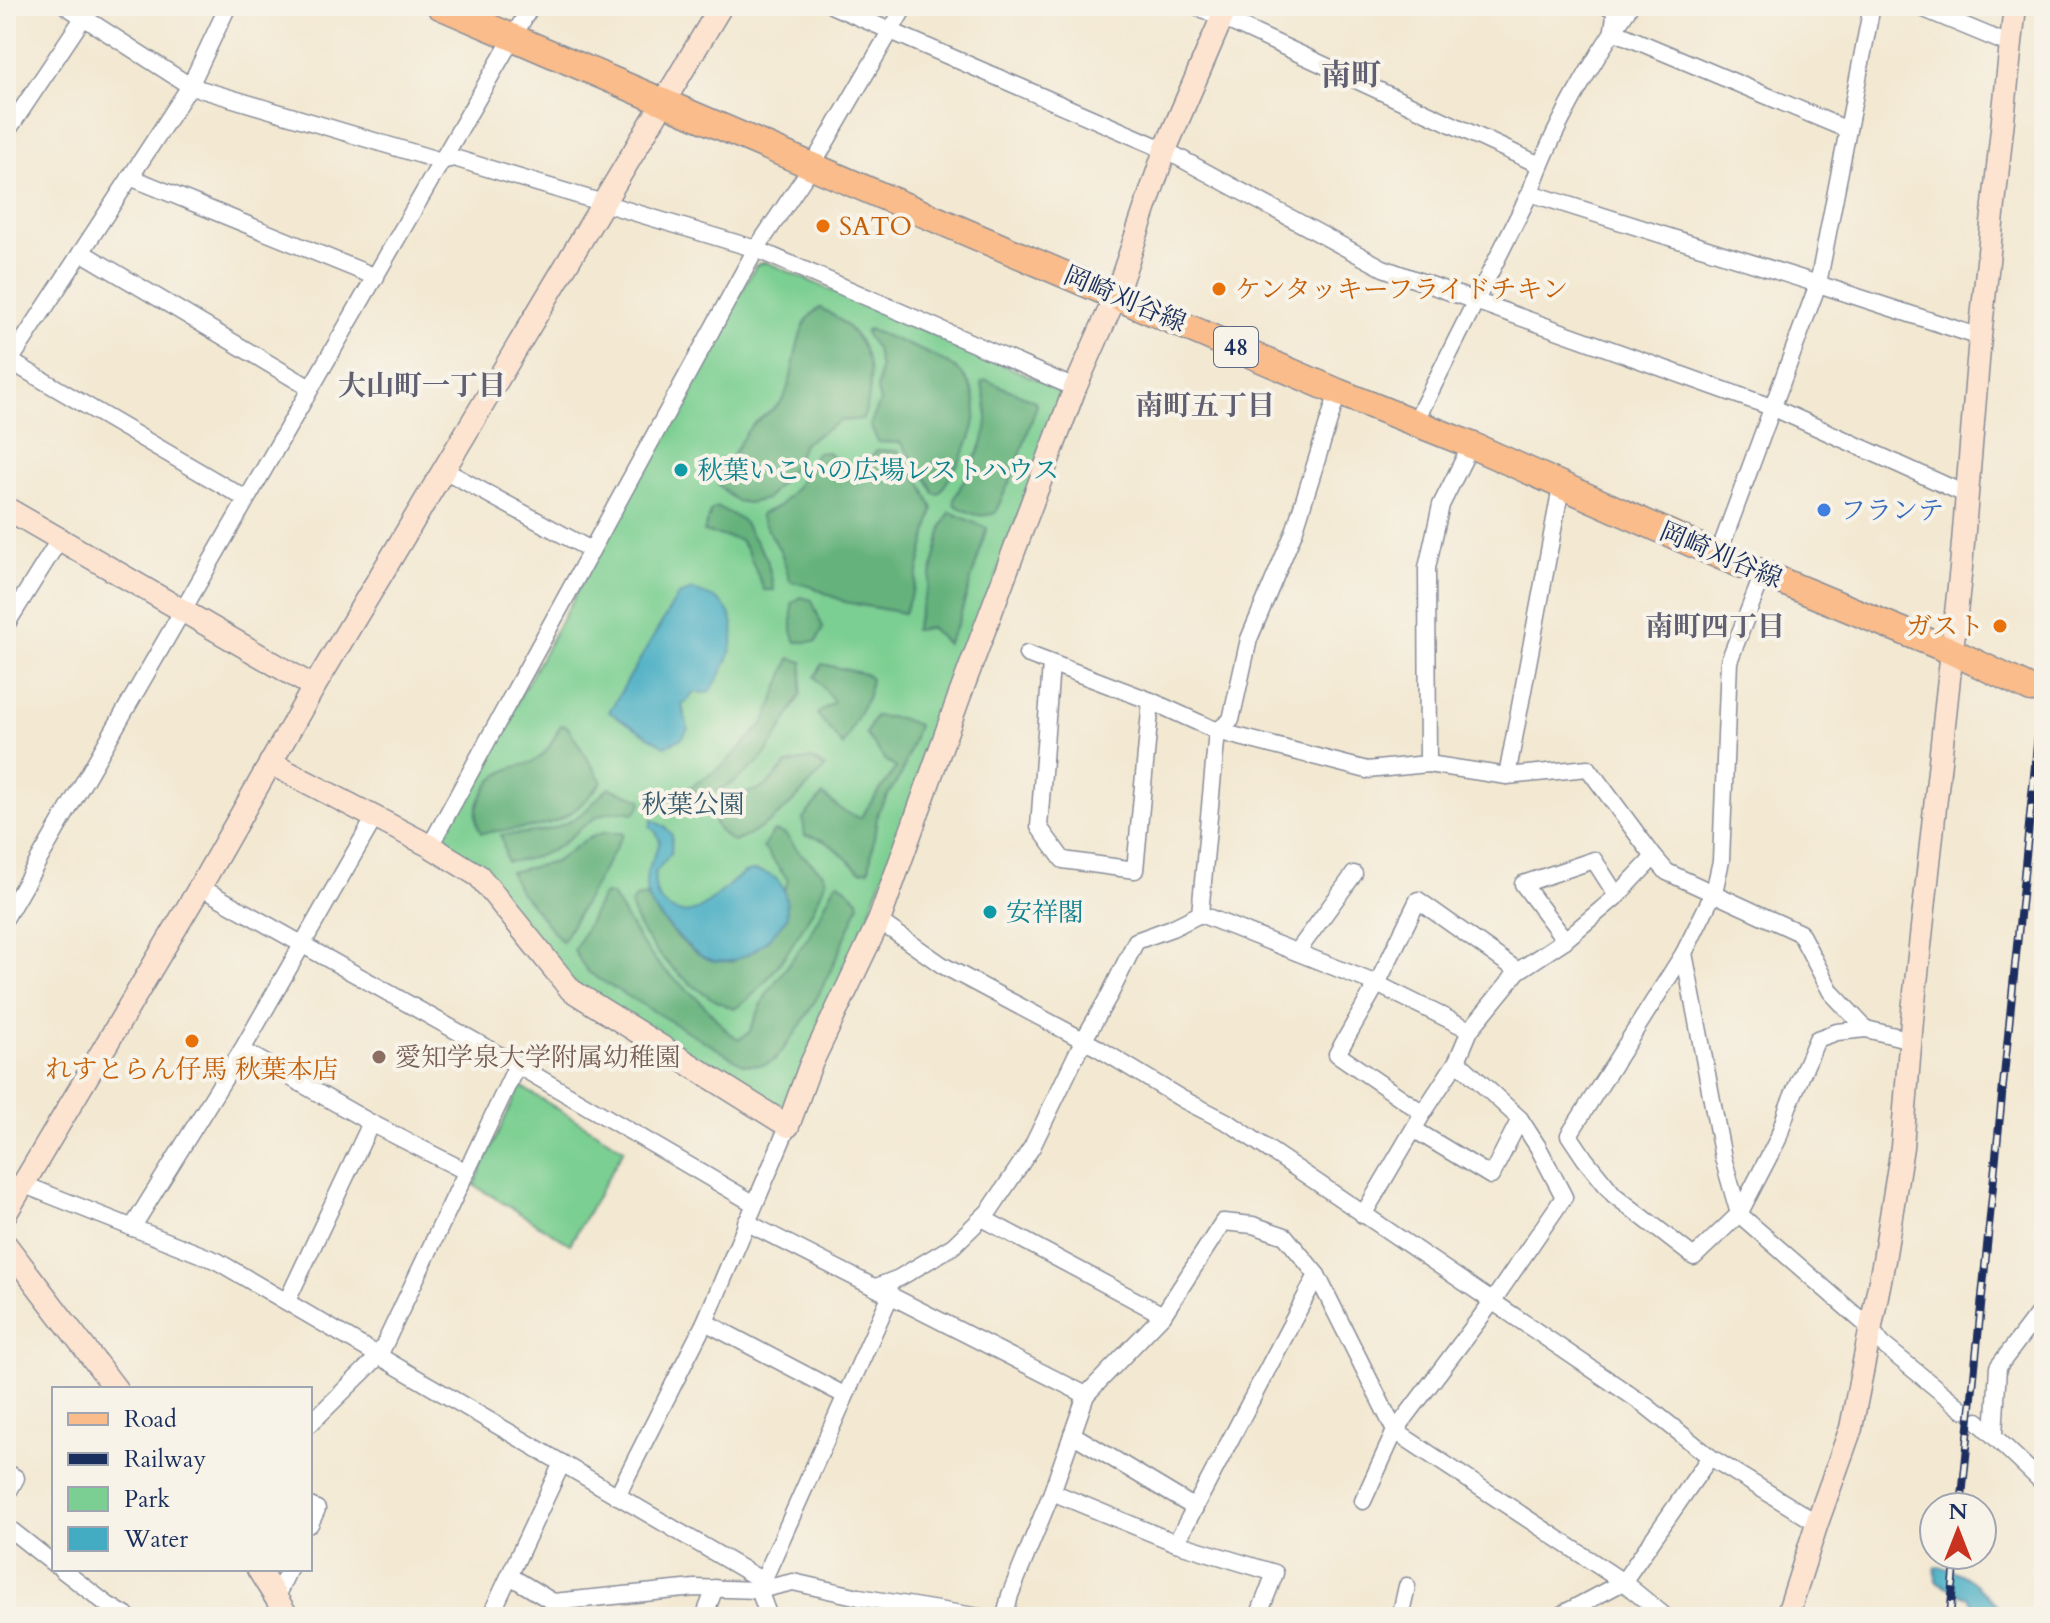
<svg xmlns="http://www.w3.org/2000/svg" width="2050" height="1623" viewBox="0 0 2050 1623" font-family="Cardo,'Noto Serif JP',serif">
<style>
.green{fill:#7ccf92;stroke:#4c7f78;stroke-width:2}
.forest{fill:#65b27c;stroke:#40706d;stroke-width:2}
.water{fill:#43acc2;stroke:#2f6e90;stroke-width:2}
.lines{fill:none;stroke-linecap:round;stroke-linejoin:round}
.street-casing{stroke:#878c98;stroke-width:19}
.secondary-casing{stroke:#878c98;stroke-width:25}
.primary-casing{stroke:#878c98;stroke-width:29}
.street{stroke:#fff;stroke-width:16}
.secondary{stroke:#fde4d0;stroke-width:22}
.primary{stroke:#f9bc8a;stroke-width:26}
.rail-casing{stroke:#1b2f5e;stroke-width:8}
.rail{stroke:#f7f3e8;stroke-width:5;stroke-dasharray:15;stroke-linecap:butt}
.food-dot{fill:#e8710a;stroke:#f7f3e8;stroke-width:3}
.culture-dot{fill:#0f9aa8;stroke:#f7f3e8;stroke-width:3}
.shop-dot{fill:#3f7fe0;stroke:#f7f3e8;stroke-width:3}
.education-dot{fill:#8d6e63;stroke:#f7f3e8;stroke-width:3}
.labels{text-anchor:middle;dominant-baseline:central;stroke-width:8;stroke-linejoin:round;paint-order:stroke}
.shield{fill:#f7f3e8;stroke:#5d6a87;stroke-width:2}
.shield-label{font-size:24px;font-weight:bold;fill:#1b2f5e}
.food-label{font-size:26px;fill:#c56008;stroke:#f7f3e8;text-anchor:start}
.street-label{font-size:26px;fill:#1b2f5e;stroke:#f7f3e8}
.culture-label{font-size:26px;fill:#0d838f;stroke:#f7f3e8;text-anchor:start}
.shop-label{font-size:26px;fill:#366cbe;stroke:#f7f3e8;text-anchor:start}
.park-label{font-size:26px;fill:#33576b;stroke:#f7f3e8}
.education-label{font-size:26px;fill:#785e54;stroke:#f7f3e8;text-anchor:start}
.neighbourhood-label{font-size:28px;font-weight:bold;fill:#616073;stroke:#f7f3e8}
.quarter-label{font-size:30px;font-weight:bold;fill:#616073;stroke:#f7f3e8}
</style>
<rect width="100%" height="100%" fill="#f7f3e8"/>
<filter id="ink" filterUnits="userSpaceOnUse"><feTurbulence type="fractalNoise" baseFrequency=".0125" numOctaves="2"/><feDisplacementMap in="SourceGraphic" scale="16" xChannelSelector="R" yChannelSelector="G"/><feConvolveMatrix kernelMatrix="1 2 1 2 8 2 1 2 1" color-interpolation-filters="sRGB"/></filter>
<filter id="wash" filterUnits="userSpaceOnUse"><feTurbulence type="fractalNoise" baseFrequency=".006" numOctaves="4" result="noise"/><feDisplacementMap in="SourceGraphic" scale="32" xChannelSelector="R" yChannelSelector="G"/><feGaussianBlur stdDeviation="1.8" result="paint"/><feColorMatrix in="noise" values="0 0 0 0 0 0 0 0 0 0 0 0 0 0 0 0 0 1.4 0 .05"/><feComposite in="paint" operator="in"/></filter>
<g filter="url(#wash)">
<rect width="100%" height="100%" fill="#f3e8d1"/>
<g class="green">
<path d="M766,262L1064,391L950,705L870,910L871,923L785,1107L778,1111L575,985L445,846L443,837L756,265Z"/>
<path d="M520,1086L624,1149L570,1244L474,1185Z"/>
</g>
<g class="forest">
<path d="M820,308C867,331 880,371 863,419L840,421L803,444L795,465L766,499L748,503L736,501L718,485C728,467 736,446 748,430C757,417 777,411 784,397C798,371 792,323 820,308Z"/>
<path d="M868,329C889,338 951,359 963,375C995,413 960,461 939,494L934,493L924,474L901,443L878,442L870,425L880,402L877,391L880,368L876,349L865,333Z"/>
<path d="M986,380L1035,401L1037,405L1015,470L995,513C979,519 969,513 955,505L954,500C974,456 999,434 981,383Z"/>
<path d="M877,450L898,451L922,485L933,509L915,585L904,613L845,602L812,587L790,581L781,552L761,518V514L779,506L795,489L816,453L828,452C847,473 861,474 877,450Z"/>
<path d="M717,507L741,519L767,559L774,590H764L749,554L740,540L704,532L711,511Z"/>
<path d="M950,512L987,528L958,623L947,644L931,628L914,630L929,584L942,527Z"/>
<path d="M801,597L812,600L823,628L816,642H796L792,631V603Z"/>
<path d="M790,658L803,662L801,694L776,739L761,760L733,783L703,797L688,789L724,765L765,722Z"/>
<path d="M822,664L865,674L871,679L868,696L843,746L817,714L834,702L815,677Z"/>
<path d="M875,716L899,718L918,725L902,773L878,811L869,870L860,871C843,857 828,836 805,836L803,818L823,795L843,811L860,818L896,768L886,761L866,734Z"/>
<path d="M561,725L567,726L602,782C559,834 542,824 481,833C468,810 486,780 507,770C516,765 527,766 536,760C549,752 554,737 561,725Z"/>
<path d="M812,759L825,768C796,799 775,825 734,842C718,833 713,824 710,805L765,787L787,764Z"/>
<path d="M609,788L641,799L642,803L635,813C597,806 588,824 562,844C546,856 526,860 507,862L501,835C533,833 560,832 586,810C594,803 600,794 609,788Z"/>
<path d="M774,831L785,834L799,852L823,873L826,880C813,916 767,992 734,1009C697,996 637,944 631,903L636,898L647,896C655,914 686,951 706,958C714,960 724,961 732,962L768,940L787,917L784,891L788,880L763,847Z"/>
<path d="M602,833H624L562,942L518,889L510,872L555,862L585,840Z"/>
<path d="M839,882L858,899L859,905C839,953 820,1000 789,1042C784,1048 779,1056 773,1061C763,1067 754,1065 743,1064L597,978L587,971L574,951L601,898L604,894L612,895L641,943L660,966L699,1000L729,1033L739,1039L749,1033L766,995L809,936L835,885Z"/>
</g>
<g class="water">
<path d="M693,590C700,593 710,595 716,599C750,622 727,669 708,693L695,692L682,705L688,729L682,738L665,746L609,712L678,595Z"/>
<path d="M652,820L665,827L672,835L671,853L655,873C654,886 655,897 666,906C697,930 723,884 745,873C751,870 758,871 764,873C785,878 787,897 787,917C769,942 738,972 705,958C692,952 682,939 672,930C659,916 645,902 646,882C646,867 656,856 660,841L656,832L650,827Z"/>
<path d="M1935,1567C1967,1567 1988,1596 2008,1617H1981L1967,1597L1936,1581Z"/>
</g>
</g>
<g filter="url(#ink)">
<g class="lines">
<g class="street-casing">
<g id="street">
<path d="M66,6L190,86L441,161L454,158L756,249L1075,388"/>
<path d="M833,6L1165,150L1383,268L1774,408L1967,495"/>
<path d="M1196,6L1540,165"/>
<path d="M1607,6L1616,10L1613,29"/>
<path d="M1917,6L2011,45"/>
<path d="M1613,31L1848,130"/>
<path d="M6,133L83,18"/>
<path d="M130,177L376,277"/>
<path d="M1530,193L1818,284L1872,6"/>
<path d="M81,252L310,388"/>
<path d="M10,361L246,499"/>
<path d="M6,367L190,86L228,6"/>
<path d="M1414,424L1530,193C1551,131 1593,60 1630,6"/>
<path d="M444,470L591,550"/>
<path d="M1718,555L1818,284L1980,337"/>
<path d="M1763,574L1729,661L1721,861L1714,892L1684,953L1723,1158L1739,1214L1870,1328L1882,1344L1963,1410"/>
<path d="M6,625L59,540"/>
<path d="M1027,654L1151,701L1217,731L1367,770L1428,764L1507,776L1588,768L1654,857"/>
<path d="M1051,664L1039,827L1063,860L1135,870L1151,701"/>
<path d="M1428,764L1427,568L1441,505L1471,445"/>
<path d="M1507,776L1561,487"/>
<path d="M430,846L756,249L812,166L905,6"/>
<path d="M200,887L517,1065L753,1203"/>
<path d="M1200,914L1377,984L1470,1030L1457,1061L1423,1113L1363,1215"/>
<path d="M6,917L531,6"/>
<path d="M879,921L942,965L1098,1048L1182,1099L1231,1124L1645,1405L1710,1457L1817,1523"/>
<path d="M1565,940L1523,884L1594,860L1617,896"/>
<path d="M1297,952L1354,874"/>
<path d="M1684,953L1569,1135L1585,1159L1614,1195L1694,1257L1739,1214L1778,1139L1788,1107L1817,1039L1837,1032L1866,1029"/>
<path d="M1470,1030L1518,971L1565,940L1617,896L1654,857L1667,872L1800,933L1831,992L1866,1029L1911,1040"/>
<path d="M242,1050L371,1123L467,1172"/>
<path d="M1423,1113L1337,1054L1377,984L1418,900L1518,971"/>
<path d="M1415,1130L1491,1176L1520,1119"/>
<path d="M22,1184L217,1261L763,1581"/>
<path d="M982,1218L1163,1315L1086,1395"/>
<path d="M746,1222L1086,1395L1052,1492L1010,1595L1005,1617"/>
<path d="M132,1228L242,1050L375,817"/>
<path d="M876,1287L899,1278L953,1246L990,1210L1032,1147L1083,1041L1110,994L1136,941L1172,928L1200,914L1217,731L1231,720L1249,639L1294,532L1338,392"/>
<path d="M287,1301L371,1123"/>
<path d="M1163,1315L1223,1222L1253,1225L1285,1236L1317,1275L1395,1431L1623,1582L1710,1457"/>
<path d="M705,1322L844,1395"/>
<path d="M1978,1421L2044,1484"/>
<path d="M310,1424L379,1356L517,1065"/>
<path d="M1072,1434L1195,1508"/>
<path d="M1994,1435L1998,1367L2044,1306"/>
<path d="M6,1472L16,1478L6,1496"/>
<path d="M1052,1492L1176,1543L1275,1573L1258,1617"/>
<path d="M617,1496L705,1322L788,1126"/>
<path d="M1363,1501L1395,1431L1492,1302L1564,1197L1538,1147L1520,1119L1457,1061"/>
<path d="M310,1506L317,1509L310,1524"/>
<path d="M6,1526L54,1564"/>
<path d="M1176,1543L1317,1275"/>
<path d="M61,1569L108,1605L128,1617"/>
<path d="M510,1576L553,1602L695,1588L759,1590L793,1582L859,1597L980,1617"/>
<path d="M276,1597L289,1569"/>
<path d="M490,1617L562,1463"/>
<path d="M704,1617L715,1588"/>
<path d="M769,1617L759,1590L891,1294"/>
<path d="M1400,1617L1407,1586"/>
<path d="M1557,1617L1623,1582L1666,1617"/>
</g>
</g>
<g class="secondary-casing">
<g id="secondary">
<path d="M6,508L314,687"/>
<path d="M270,763L430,846L479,876L571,990L788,1126L810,1066L879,921L958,700L1075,388L1116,295L1165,150L1227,6"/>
<path d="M6,1213L200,887L314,687L721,6"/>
<path d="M6,1245L116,1389"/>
<path d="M258,1569L288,1617"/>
<path d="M1787,1617L1817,1523L1851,1428L1884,1260L1902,1147L1912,1020L1961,567L1980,337L2015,6"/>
</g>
</g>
<g class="primary-casing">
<path id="primary" d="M440,6L1338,392L1471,445L1718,555L1951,651L2031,689"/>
</g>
<use href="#street" class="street"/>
<use href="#secondary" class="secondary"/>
<use href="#primary" class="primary"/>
<g class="rail-casing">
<g id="rail">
<path d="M1961,1507L2044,675"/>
<path d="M1950,1617L1956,1555"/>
</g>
</g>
<use href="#rail" class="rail"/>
</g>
</g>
<g class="food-dot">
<circle cx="823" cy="226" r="8"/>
<circle cx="1219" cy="289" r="8"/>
<circle cx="2000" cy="626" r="8"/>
<circle cx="192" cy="1041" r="8"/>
</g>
<g class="culture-dot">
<circle cx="681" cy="470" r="8"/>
<circle cx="990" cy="912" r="8"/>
</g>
<circle class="shop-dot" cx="1824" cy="510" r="8"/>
<circle class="education-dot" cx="379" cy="1057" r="8"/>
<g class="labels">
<rect class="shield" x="1214" y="327" width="44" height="40" rx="6"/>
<g class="shield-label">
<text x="1236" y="347">48</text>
</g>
<g class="food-label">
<text x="839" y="226">SATO</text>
<text x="1235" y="289">ケンタッキーフライドチキン</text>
<text x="1984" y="626" text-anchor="end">ガスト</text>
<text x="192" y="1069" text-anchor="middle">れすとらん仔馬 秋葉本店</text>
</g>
<g class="street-label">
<text transform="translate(1125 299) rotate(23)">岡崎刈谷線</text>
<text transform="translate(1721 555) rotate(23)">岡崎刈谷線</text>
</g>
<g class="culture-label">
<text x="697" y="470">秋葉いこいの広場レストハウス</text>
<text x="1006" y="912">安祥閣</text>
</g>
<g class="shop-label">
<text x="1840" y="510">フランテ</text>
</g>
<g class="park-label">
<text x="693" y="804">秋葉公園</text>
</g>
<g class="education-label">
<text x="395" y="1057">愛知学泉大学附属幼稚園</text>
</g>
<g class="neighbourhood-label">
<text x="422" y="386">大山町一丁目</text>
<text x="1205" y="406">南町五丁目</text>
<text x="1715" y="627">南町四丁目</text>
</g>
<g class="quarter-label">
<text x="1351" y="75">南町</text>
</g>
</g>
<rect width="2050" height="1623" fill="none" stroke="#f7f3e8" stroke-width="32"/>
<rect x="52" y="1387" width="260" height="184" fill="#f7f3e8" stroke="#9fa5b1" stroke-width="2"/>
<rect x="68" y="1413" width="40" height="12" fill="#f9bc8a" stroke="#9fa5b1" stroke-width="2"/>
<text x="124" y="1427" font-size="24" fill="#1b2f5e">Road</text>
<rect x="68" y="1453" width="40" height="12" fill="#1b2f5e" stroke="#9fa5b1" stroke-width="2"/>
<text x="124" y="1467" font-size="24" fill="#1b2f5e">Railway</text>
<rect x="68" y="1487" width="40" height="24" fill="#7ccf92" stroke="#9fa5b1" stroke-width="2"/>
<text x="124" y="1507" font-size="24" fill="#1b2f5e">Park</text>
<rect x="68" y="1527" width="40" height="24" fill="#43acc2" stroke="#9fa5b1" stroke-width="2"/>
<text x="124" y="1547" font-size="24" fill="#1b2f5e">Water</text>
<g transform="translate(1958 1531)"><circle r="38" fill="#f7f3e8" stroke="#9fa5b1" stroke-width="2"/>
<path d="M0-6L14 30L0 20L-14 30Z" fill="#c8321e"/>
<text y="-12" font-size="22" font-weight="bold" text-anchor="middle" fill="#1b2f5e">N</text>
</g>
</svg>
